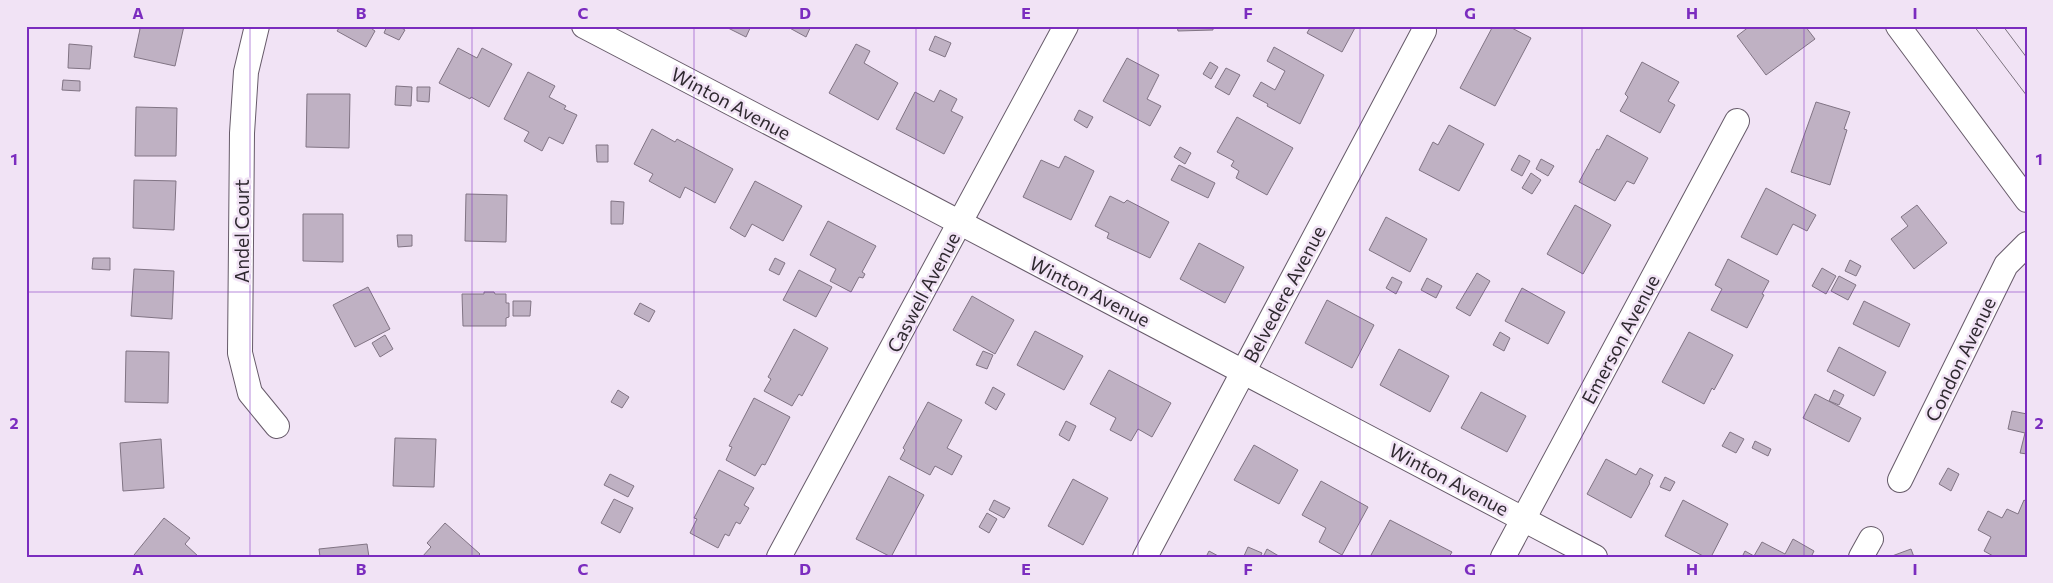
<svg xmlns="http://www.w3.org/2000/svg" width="2053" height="583" viewBox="0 0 2053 583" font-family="Commissioner,sans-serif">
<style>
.building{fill:#bfb1c3;stroke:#817484}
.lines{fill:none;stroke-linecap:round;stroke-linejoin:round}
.minor-casing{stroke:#665a69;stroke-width:26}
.minor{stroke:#fff;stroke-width:24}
.tram{stroke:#7c737f;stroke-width:1}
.grid{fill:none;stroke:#7b2cbf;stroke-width:1;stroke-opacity:0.55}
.labels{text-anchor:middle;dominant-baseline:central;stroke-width:5;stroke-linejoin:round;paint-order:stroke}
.street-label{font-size:19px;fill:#2f2930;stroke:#f1e3f5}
.neatline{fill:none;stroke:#7b2cbf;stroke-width:2}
.grid-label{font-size:16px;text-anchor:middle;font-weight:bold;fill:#7b2cbf}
</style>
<rect width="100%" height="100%" fill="#f1e3f5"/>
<g class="building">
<path d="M132,26H184L175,66L134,57L140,29Z"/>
<path d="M337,26H373L372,29L375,31L366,47L337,31L339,28Z"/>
<path d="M387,26H398L405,30L399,40L384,33Z"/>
<path d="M724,26H751L746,37Z"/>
<path d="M786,26H811L806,37Z"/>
<path d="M1177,26H1213V30L1178,31Z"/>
<path d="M1311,26H1356L1342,52L1307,33Z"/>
<path d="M1493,26H1508L1531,38L1495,106L1460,88Z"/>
<path d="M1750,26H1759L1760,28L1763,26H1805L1815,39L1766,75L1737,36Z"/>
<path d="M935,36L951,43L945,57L929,50Z"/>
<path d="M69,44L92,46L90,69L68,68Z"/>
<path d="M856,44L870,51L864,63L898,83L878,120L829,93Z"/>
<path d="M1274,47L1324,75L1300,124L1267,106L1268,104L1253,96L1261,82L1275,90L1285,71L1267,61Z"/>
<path d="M458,48L477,58L482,48L512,64L489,107L471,97L470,99L439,83Z"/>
<path d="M1127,58L1159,75L1147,99L1161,106L1150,126L1103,101Z"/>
<path d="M1210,62L1218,67L1211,79L1203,74Z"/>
<path d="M1642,62L1679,82L1668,101L1675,105L1660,133L1620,111L1628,97L1625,94Z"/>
<path d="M1226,68L1240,75L1229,95L1215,87Z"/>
<path d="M528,72L555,86L549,97L566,106L564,109L577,115L563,144L549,137L542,151L524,141L529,132L504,119Z"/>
<path d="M63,80L80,81V91L62,90Z"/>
<path d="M396,86L412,87L411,106L395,105Z"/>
<path d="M417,87H430L429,102L417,101Z"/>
<path d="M940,90L957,99L951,111L963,117L944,154L896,129L915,92L934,102Z"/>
<path d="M307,94H350L349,148L306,147Z"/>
<path d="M1816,102L1850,112L1844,129L1847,130L1830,185L1791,172Z"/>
<path d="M136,107L177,108L176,156H135Z"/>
<path d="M1079,110L1093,117L1087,128L1074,120Z"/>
<path d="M1237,117L1293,148L1267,195L1236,178L1239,171L1231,166L1234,161L1217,152Z"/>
<path d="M1449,125L1484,144L1459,191L1419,170L1433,142L1438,145Z"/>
<path d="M652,129L675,142L677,139L733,169L715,203L685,187L680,198L649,181L653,174L634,164Z"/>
<path d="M1607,135L1648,158L1634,184L1627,181L1615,201L1579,182L1597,149L1599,150Z"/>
<path d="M596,145H608V162H597Z"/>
<path d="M1180,147L1191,153L1185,164L1174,157Z"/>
<path d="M1519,155L1530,161L1522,176L1511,170Z"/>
<path d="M1065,156L1094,171L1071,220L1023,197L1041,160L1059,168Z"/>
<path d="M1541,159L1554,166L1548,176L1536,169Z"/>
<path d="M1179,165L1215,183L1208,198L1171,180Z"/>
<path d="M1531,173L1541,180L1532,194L1522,188Z"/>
<path d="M134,180L176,181L174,230L133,228Z"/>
<path d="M755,181L802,206L783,241L752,224L745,237L730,228Z"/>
<path d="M1766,188L1816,215L1807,231L1793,224L1777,255L1741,237Z"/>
<path d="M466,194L507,195L506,242L465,241Z"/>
<path d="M1110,196L1124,203L1127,200L1169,222L1150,258L1107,238L1109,233L1095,226Z"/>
<path d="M611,201L624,202L623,224H611Z"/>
<path d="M1575,205L1611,225L1583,274L1547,254Z"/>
<path d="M1917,205L1947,243L1914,269L1891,239L1908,226L1901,217Z"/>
<path d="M303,214H343V262L303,261Z"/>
<path d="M1386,217L1427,239L1410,272L1369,250Z"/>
<path d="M828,221L876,246L862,272L865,274L863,278L859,277L851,292L830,281L836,269L810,255Z"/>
<path d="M397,235H412V246L398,247Z"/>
<path d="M1199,243L1244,267L1225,303L1180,279Z"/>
<path d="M93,258H110V270L92,269Z"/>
<path d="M775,258L785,263L779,275L769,270Z"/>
<path d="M1728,259L1769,281L1762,294L1764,295L1747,328L1711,310L1722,289L1715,285Z"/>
<path d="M1850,260L1861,266L1856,276L1845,271Z"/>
<path d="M1822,268L1836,276L1826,294L1812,286Z"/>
<path d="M134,269L174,271L172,319L131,316Z"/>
<path d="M799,270L832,287L816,317L783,300Z"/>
<path d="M1477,273L1490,281L1470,316L1456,308Z"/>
<path d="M1839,276L1856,285L1848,300L1831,291Z"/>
<path d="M1392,277L1402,282L1396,294L1386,288Z"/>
<path d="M1427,278L1442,286L1436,298L1421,290Z"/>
<path d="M368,287L390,329L355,347L333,305Z"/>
<path d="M1522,288L1565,312L1548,344L1505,321Z"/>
<path d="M484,292H494L495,294H506V303H509V317L506,318V326H463L462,294H484Z"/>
<path d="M972,296L1014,320L995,354L953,330Z"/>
<path d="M1327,300L1374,325L1352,368L1305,343Z"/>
<path d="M513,301H531L530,316H513Z"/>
<path d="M1864,301L1910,324L1899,347L1853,324Z"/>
<path d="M640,303L655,311L649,322L634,314Z"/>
<path d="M794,329L828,348L802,396L799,394L792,406L764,391L771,379L768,377Z"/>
<path d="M1035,331L1083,356L1064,390L1017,365Z"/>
<path d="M1500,332L1510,338L1504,351L1493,345Z"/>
<path d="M1689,332L1733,355L1714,390L1712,388L1704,404L1662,382Z"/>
<path d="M385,335L393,349L380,357L372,343Z"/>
<path d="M1839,347L1886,372L1874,396L1827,371Z"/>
<path d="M1399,349L1449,376L1430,412L1380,385Z"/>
<path d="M126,351L169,352L168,403L125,402Z"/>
<path d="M983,351L993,355L987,369L976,365Z"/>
<path d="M1109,370L1171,403L1152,437L1138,429L1131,441L1110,430L1116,418L1090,404Z"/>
<path d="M993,387L1005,394L996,410L985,403Z"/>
<path d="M618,390L629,397L622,408L611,402Z"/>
<path d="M1834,390L1844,395L1839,405L1829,401Z"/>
<path d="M1481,392L1526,416L1507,452L1461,428Z"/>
<path d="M1815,394L1861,418L1849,442L1803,418Z"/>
<path d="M754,398L790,417L765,465L762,464L755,476L726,460L732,447L729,446Z"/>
<path d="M928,402L962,420L947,448L962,456L952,475L935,466L930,475L900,459L905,450L903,448Z"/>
<path d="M2012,411L2027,414V454L2020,453L2025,433L2008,429Z"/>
<path d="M1066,421L1076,426L1069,441L1059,435Z"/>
<path d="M1730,432L1744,439L1736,453L1722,446Z"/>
<path d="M395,438L436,439L434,487L393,486Z"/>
<path d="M161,439L164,488L123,491L120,443Z"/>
<path d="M1755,441L1771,449L1768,456L1752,448Z"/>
<path d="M1254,445L1298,470L1279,504L1234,480Z"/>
<path d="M1606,459L1636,475L1640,468L1653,475L1649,482L1650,483L1631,518L1587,494Z"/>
<path d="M1948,468L1959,474L1951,491L1939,484Z"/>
<path d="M719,470L754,488L744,505L749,508L740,524L736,522L729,536L725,534L718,548L690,533L697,519L694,518Z"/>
<path d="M610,474L634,486L628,497L604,485Z"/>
<path d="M889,476L924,495L891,557L856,539Z"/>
<path d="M1665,477L1675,482L1670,491L1660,487Z"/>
<path d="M1073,479L1108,498L1083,545L1048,526Z"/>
<path d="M1321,481L1368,507L1342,555L1319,542L1326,528L1302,515Z"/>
<path d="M614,499L633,508L620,533L601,523Z"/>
<path d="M994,500L1010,508L1004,518L989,510Z"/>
<path d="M1683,500L1728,524L1711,557H1705L1665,536Z"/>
<path d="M2024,500L2027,502V557H1995L1984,551L1991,537L1978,530L1988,511L2002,518L2007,509L2018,514Z"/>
<path d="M987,513L997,519L989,533L979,527Z"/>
<path d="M164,518L190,538L185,544L199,557H136L134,555Z"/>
<path d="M1390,520L1452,552L1449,557H1375L1371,555Z"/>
<path d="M445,523L480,554L477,557H422L431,547L427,543Z"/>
<path d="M1793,539L1814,551L1811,557H1742L1745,551L1754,556L1762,542L1785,554Z"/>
<path d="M367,544L369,557H320L319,549Z"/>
<path d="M1248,547L1262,553L1260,557L1244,556Z"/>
<path d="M1267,549L1277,555L1281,557H1263Z"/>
<path d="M1911,549L1914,557H1893L1892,556Z"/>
<path d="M1209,551L1220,557H1206Z"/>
</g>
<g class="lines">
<g class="minor-casing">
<g id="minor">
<path d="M257,26L246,72L242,133L240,353L250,393L277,426"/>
<path d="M584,26C921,203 1259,377 1595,557"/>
<path d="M1898,26L2027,200"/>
<path d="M1900,480L2006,265L2027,244"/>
<path d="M779,557L1066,26"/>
<path d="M1145,557L1424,31"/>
<path d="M1503,557L1737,121"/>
<path d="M1861,557L1871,539"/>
</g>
</g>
<use href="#minor" class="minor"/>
<g class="tram">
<path d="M1974,26L2027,96"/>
<path d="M2003,26L2027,58"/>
</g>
</g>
<path class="grid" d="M250,26V557M472,26V557M694,26V557M916,26V557M1138,26V557M1360,26V557M1582,26V557M1804,26V557M26,292H2027"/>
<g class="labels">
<g class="street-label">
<text transform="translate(731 103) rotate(28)">Winton Avenue</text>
<text transform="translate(241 231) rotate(-90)">Andel Court</text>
<text transform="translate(1090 291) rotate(27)">Winton Avenue</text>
<text transform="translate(923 292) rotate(-62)">Caswell Avenue</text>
<text transform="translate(1284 294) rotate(-62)">Belvedere Avenue</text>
<text transform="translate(1620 339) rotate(-62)">Emerson Avenue</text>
<text transform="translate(1960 359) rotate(-64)">Condon Avenue</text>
<text transform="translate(1449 479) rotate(28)">Winton Avenue</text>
</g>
</g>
<rect width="2053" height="583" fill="none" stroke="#f1e3f5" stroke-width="55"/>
<rect x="28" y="28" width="1998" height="528" class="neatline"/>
<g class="grid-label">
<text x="138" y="19">A</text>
<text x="361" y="19">B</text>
<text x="583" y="19">C</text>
<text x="805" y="19">D</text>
<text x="1026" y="19">E</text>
<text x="1248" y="19">F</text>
<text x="1470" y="19">G</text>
<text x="1692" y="19">H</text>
<text x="1915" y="19">I</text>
<text x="14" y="165">1</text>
<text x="2039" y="165">1</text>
<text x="14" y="429">2</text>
<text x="2039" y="429">2</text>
<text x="138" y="575">A</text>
<text x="361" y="575">B</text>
<text x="583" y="575">C</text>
<text x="805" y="575">D</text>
<text x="1026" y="575">E</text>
<text x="1248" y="575">F</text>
<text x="1470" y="575">G</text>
<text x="1692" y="575">H</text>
<text x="1915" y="575">I</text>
</g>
</svg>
